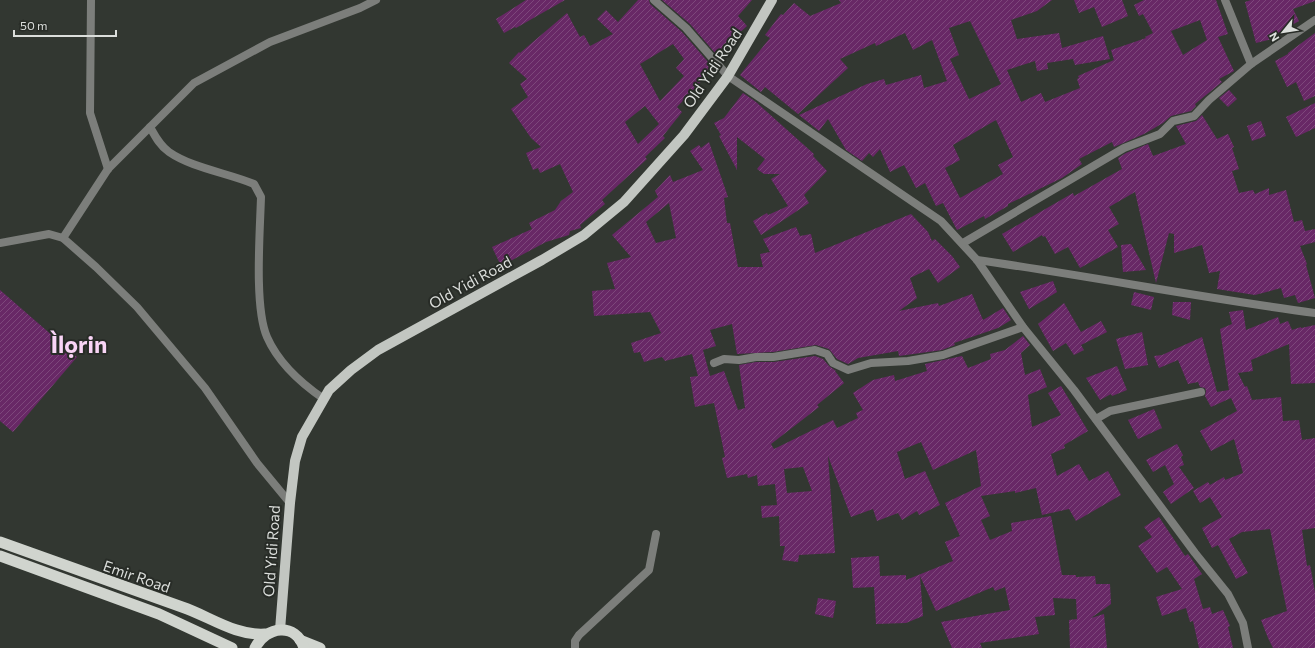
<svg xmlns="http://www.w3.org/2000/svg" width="1315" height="648" viewBox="0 0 1315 648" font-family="Commissioner,sans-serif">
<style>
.building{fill:url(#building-hatch);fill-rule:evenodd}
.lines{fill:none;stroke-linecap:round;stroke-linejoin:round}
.minor{stroke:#7c7e7b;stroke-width:8}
.primary{stroke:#c2c6c1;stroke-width:10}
.trunk{stroke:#d0d4ce;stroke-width:11}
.labels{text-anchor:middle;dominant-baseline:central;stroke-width:4;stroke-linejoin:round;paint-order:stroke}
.street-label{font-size:15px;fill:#dbdedb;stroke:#282c27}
.town-label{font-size:23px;font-weight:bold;fill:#f9d5f6;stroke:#282c27}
</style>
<defs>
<pattern id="building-hatch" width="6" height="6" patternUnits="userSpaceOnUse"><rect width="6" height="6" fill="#682866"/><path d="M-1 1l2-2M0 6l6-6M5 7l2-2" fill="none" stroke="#7d477b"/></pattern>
</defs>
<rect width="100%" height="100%" fill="#323731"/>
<g class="building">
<path d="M526,0H565L516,28L515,27L504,33L496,19Z"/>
<path d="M638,0H649L650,4L682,32L708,62L706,64L712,70L677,107L682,112L663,136L665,138L645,157L647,159L602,200L605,204L580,225L581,228L570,231L569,235L546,242L501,266L492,247L532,229L529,223L555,210L561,201L573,192L560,164L540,173L538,168L533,170L526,153L541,147L531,138L511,109L528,97L520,84L527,79L509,63L519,52L520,53L567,13L580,37L584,35L590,46L613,34L597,19L606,10L618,22ZM673,44L684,59L676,68L684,76L660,101L640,64ZM645,106L659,124L638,144L625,122Z"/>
<path d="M662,0H752L738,16L747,26L716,54L690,24Z"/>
<path d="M839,0H1052L1037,11L1011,20L1017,39L1059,33L1062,48L1103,36L1110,59L1075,65L1073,59L1047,63L1048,69L1037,71L1035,61L1007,70L1021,102L1041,93L1045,102L1080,88L1077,79L1079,78L1078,76L1114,60L1111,50L1146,38L1145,37L1153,33L1143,14L1139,16L1134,5L1144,0H1216L1228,34L1218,37L1234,71L1219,79L1222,82L1195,104L1196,106L1191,111L1171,116L1163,123L1144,134L1114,147L1112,142L1079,159L1082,164L1062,178L1008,204V206L985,219L984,216L957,230L943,203L936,206L925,183L916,188L904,165L890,172L880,149L873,157L869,153L862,161L846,150L828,119L819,131L799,115L867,84L884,79L886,85L921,75L924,88L947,81L932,40L913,50L905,33L876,46L875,43L840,59L848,68L798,114L765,87L761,92L740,75L770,38L765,35L781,14L783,15L794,3L810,16L841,3ZM1200,20L1207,40L1183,55L1171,31ZM970,21L1001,84L969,99L950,59L959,55L949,28ZM996,120L1013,157L998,165L1003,174L960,198L945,168L960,160L953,145Z"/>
<path d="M1074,0H1122L1128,16L1102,27L1094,7L1079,13Z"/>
<path d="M1251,0H1315V1L1293,9L1299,21L1271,37L1272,39L1256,43L1245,2Z"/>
<path d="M1315,33V96L1304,101L1296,82L1287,87L1275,61L1288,54V53Z"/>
<path d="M1229,90L1237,99L1228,107L1219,98Z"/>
<path d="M743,93L756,102L814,154L813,156L827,171L804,195L809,203L761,235L753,221L767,213L768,215L788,206L771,179L780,174H764L757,169L765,159L737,137V170L719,136L721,135L714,123L724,118Z"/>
<path d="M1315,103V128L1296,137L1286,117Z"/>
<path d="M1202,115L1217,139L1228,134L1234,147L1232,148L1239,169L1232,171L1239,193L1253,190L1255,194L1269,188V195L1286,190L1294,222L1302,220L1305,231L1315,229V242L1300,246L1307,264L1306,265L1315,298L1298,303L1295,295L1284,298L1281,288L1255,295L1217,289L1220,271L1209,273L1202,245L1174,253V234L1169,233L1156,283L1135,192L1109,207L1119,224L1108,230L1118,247L1080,268L1068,247L1055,254L1045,236L1043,237L1042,235L1013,252L1002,234L1073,193L1074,196L1122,169L1118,158L1126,153L1148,144L1153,156L1186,144L1176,126L1196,121Z"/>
<path d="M1261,121L1266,136L1252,141L1247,126Z"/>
<path d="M709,142L728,197L724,198L727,223H730L738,267H763L760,254L770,252L763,239L796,227L800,236L811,234L815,253L911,214L928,232L932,241L935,239L952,256L960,267L938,283L929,269L910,278L917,298L899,311L938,303L939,306L972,294L983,320L1003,308L1011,320L998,328L954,343L955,345L942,350L899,356L898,351L858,358L848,364L837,359L829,349L816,345L773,352L737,354L732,324L710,330L716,346L703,350L710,376L724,371L738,410L745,408L739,365L756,362H774L815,356L823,359L829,366L836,371H835L844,383L817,405L819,407L771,444L774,449L833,420L837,428L858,418L856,413L863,410L853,393L873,380L894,375L895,381L927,371L925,364L962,356L968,368L991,359L990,354L1005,350L1023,336L1030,345L1021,353L1025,375L1040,369L1047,387L1028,395L1032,427L1061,415L1048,393L1061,386L1088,431L1064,445L1065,448L1051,454L1057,476L1079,464L1089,481L1108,471L1121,495L1076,521L1069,509L1042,515L1036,488L1015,493V491L981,496L990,516L981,520L990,540L1012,531L1011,523L1051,516L1062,575H1076V577L1095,576L1096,584H1110L1111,604L1091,618L1104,614L1107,648H1070L1069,620L1077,619L1076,599L1053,598L1055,615L1035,617L1039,634L980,643L982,648H952L941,622L1010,610L1005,587L995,591L993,587L936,611L920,576L923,616L906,623L876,624L874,587L853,588L851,558L879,556L880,576L906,575V580L953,561L945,542L960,536L945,503L981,486L976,450L933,470L921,442L897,452L905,479L925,471L940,505L919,515L917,511L902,520L898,513L877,521L873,509L851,517L828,456L835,553L799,555L798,562L782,560L785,546H780L779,516L762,518L761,506L777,505L775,484L758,486L757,475L748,478L747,474L727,478L722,458L725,457L714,403L695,407L690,377L698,376L692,354L665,361L662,357L644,362L640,352L634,353L631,343L661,333L650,312L594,316L592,291L615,289L607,263L631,257L612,235L658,197L655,191L670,175L673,182L703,170L690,151L699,145L701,148ZM669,203L676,238L656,243L646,222ZM803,467L812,491L787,493L784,469Z"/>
<path d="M1131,244L1146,270L1123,272L1121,245Z"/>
<path d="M1053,281L1057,292L1029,309L1020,292Z"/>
<path d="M0,290L77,357L13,432L0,421Z"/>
<path d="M1134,292L1154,297L1151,310L1131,305Z"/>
<path d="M1173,302H1191L1190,320L1172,315Z"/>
<path d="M1064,303L1081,332L1101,321L1107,332L1081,345L1084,350L1074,355L1066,343L1053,351L1038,324Z"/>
<path d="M1243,310L1246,330L1278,317L1280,324L1288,321L1292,330L1301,327V328L1315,325V383L1291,384L1289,344L1251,360L1253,371L1238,373L1245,387L1247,386L1252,400L1281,397L1283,421L1299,420L1302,440L1315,438V528L1302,530L1307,566L1310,565L1315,592V648H1273L1268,638L1261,620L1287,611L1270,529L1242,532L1229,539L1248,573L1236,579L1218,545L1212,548L1202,528L1222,517L1210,497L1200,503L1193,491L1208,482L1210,485L1224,477L1225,480L1243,473L1234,439L1211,451L1200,431L1237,411L1231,398L1211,407L1205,396L1206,391L1205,388L1200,387L1198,382L1188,384L1178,360L1159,368L1154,356L1162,355L1202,337L1217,392L1229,390L1220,329L1232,324L1229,312Z"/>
<path d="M1142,332L1148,365L1125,369L1116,339Z"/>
<path d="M1117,366L1127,390L1112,396L1111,394L1100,400L1086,378Z"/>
<path d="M1154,409L1162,428L1138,439L1128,420Z"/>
<path d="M1177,444L1183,455L1181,457L1184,465L1179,467L1194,488L1171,504L1163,492L1174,484L1165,465L1153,472L1146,460Z"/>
<path d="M1159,517L1185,556L1188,554L1202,574L1194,579L1203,609L1210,607L1212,614L1223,610L1230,626L1228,627L1233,648H1199L1193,621L1190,622L1186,608L1162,616L1156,597L1182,589L1167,567L1157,573L1138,546L1152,537L1144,527Z"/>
<path d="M818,598L836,601L833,618L815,614Z"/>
</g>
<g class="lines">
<g class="minor">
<path d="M91,0L90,113L108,169"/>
<path d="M654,0L686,28L728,76L941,221L977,260L1023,327L1074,390L1195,553L1228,594L1243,623L1248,648"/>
<path d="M1225,0L1251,64"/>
<path d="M150,127C155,136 160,146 169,152C192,168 228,173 254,184L261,197C260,232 254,307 267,337C278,362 302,384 324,399"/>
<path d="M63,238L108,169L194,83L270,42L360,8L376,0"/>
<path d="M0,243L49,234L63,238L96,267L137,307L205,388L257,463L290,503"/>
<path d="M963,243L1124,148L1160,134L1173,121L1194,116L1209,100L1251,64L1315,20"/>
<path d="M977,260C1090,276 1202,298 1315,313"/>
<path d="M714,363L724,359L739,360L756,357H773L815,350L827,354L833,363L848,370L871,363L908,361L943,355L1023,327"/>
<path d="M1096,419L1110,411L1201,392"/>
<path d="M575,648V641L579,635L649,570L656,534"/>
</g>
<path class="primary" d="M280,630L290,503L295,461L302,437L329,390L351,370L378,350L542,260L584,235L624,202L684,135L728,76L772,0"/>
<g class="trunk">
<path d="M0,542C60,564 121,585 182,607C209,616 235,636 265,634"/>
<path d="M0,556L159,614L232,648"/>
<path d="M300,640L320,648"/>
<path d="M255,648C266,626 296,622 304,648"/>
</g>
</g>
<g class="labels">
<g class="street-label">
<text transform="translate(712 68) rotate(-56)">Old Yidi Road</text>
<text transform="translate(470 282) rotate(-29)">Old Yidi Road</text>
<text transform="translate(271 551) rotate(-86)">Old Yidi Road</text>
<text transform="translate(137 576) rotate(19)">Emir Road</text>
</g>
<g class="town-label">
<text x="79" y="344">Ìlọrin</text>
</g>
</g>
<g transform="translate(1283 32) rotate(240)" stroke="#282c27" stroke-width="3" paint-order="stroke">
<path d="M0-3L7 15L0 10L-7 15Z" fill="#dbdedb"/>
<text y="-6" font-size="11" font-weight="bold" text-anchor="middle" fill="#dbdedb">N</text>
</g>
<path d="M14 30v6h102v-6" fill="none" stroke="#dbdedb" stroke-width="2"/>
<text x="20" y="30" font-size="12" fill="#dbdedb" stroke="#282c27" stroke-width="3" paint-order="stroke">50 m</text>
</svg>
